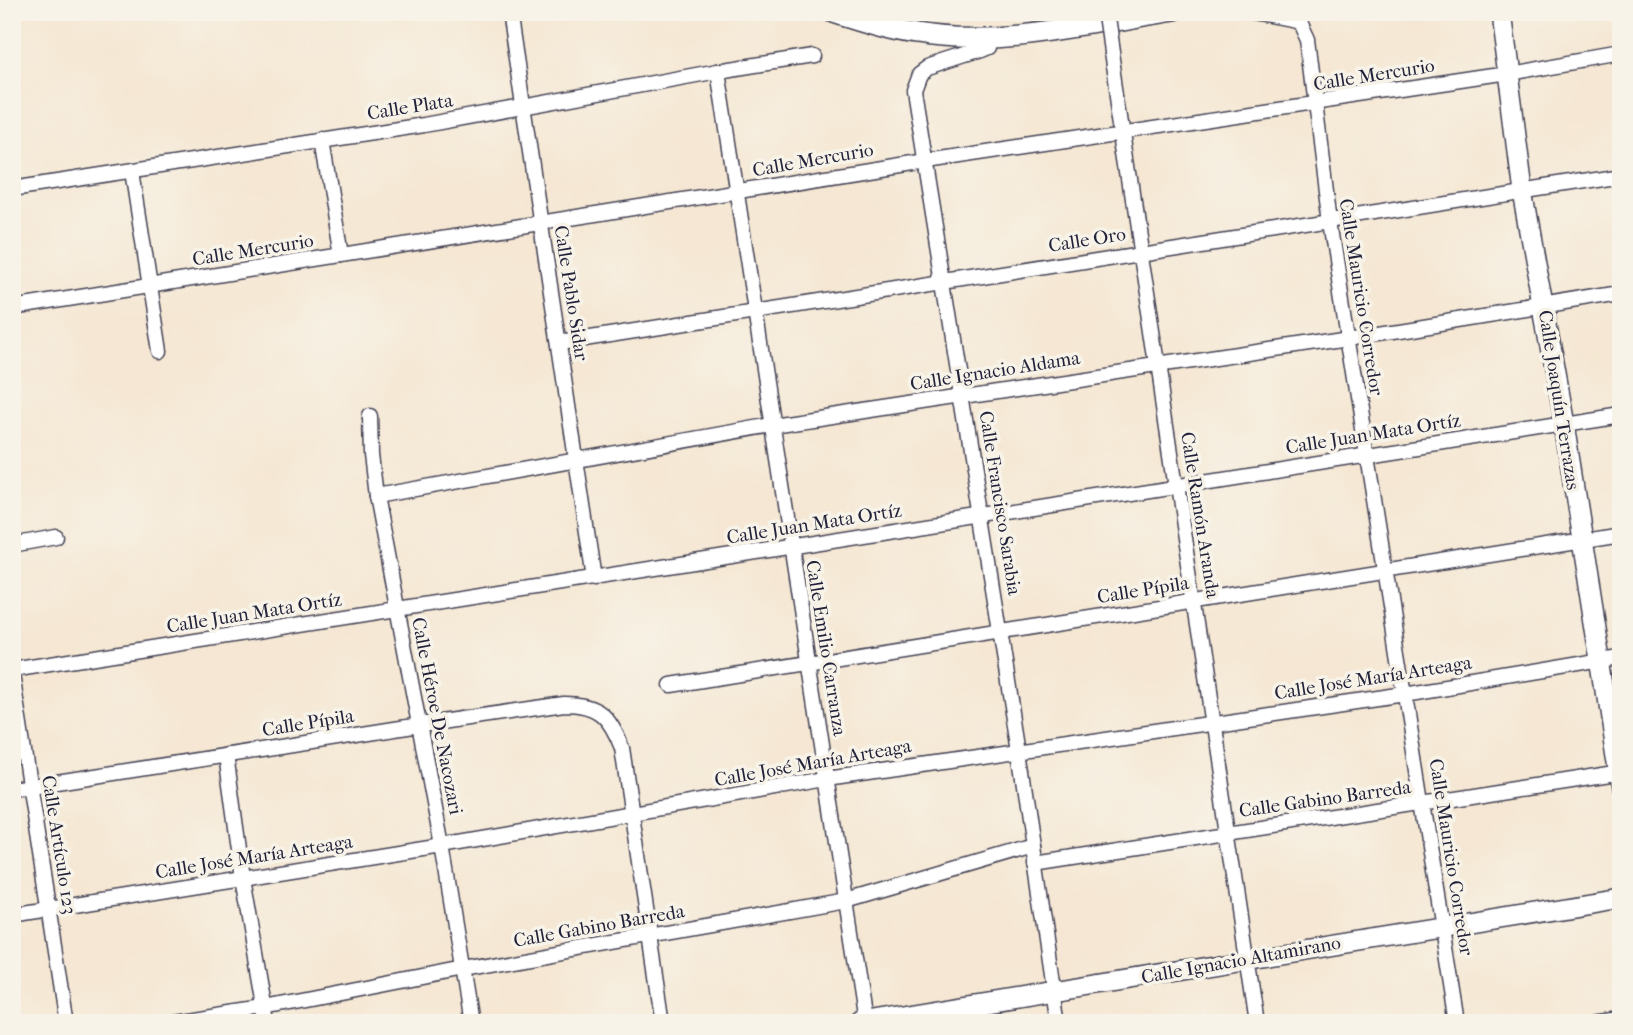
<svg xmlns="http://www.w3.org/2000/svg" width="1633" height="1035" viewBox="0 0 1633 1035" font-family="'IM FELL French Canon',serif">
<style>
.lines{fill:none;stroke-linecap:round;stroke-linejoin:round}
.street-casing{stroke:#424052;stroke-width:17}
.secondary-casing{stroke:#424052;stroke-width:22}
.primary-casing{stroke:#424052;stroke-width:24}
.street{stroke:#fff;stroke-width:14}
.secondary{stroke:#fff;stroke-width:19}
.primary{stroke:#fff;stroke-width:21}
.street-bridge-casing{stroke:#424052;stroke-width:17;stroke-linecap:butt}
.street-bridge{stroke:#fff;stroke-width:14}
.labels{text-anchor:middle;dominant-baseline:central;stroke-width:7;stroke-linejoin:round;paint-order:stroke}
.street-label{font-size:19px;fill:#22223b;stroke:#f7f3e8}
</style>
<rect width="100%" height="100%" fill="#f7f3e8"/>
<filter id="ink" filterUnits="userSpaceOnUse"><feTurbulence type="fractalNoise" baseFrequency=".0143" numOctaves="2"/><feDisplacementMap in="SourceGraphic" scale="14" xChannelSelector="R" yChannelSelector="G"/><feConvolveMatrix kernelMatrix="1 2 1 2 8 2 1 2 1" color-interpolation-filters="sRGB"/></filter>
<filter id="wash" filterUnits="userSpaceOnUse"><feTurbulence type="fractalNoise" baseFrequency=".00686" numOctaves="4" result="noise"/><feDisplacementMap in="SourceGraphic" scale="28" xChannelSelector="R" yChannelSelector="G"/><feGaussianBlur stdDeviation="1.57" result="paint"/><feColorMatrix in="noise" values="0 0 0 0 0 0 0 0 0 0 0 0 0 0 0 0 0 1.4 0 .05"/><feComposite in="paint" operator="in"/></filter>
<g filter="url(#wash)">
<rect width="100%" height="100%" fill="#f5e7d3"/>
</g>
<g filter="url(#ink)">
<g class="lines">
<g class="street-casing">
<g id="street">
<path d="M509,12L594,579"/>
<path d="M1248,12L1295,21L1300,25L1307,40L1330,222L1457,1023"/>
<path d="M989,37L987,48L980,51L927,68L919,74L913,90L1019,750L1059,1023"/>
<path d="M1113,67L1257,1023"/>
<path d="M718,71L865,1023"/>
<path d="M322,140L341,255"/>
<path d="M132,171L160,351"/>
<path d="M12,189L424,125L718,71L812,56"/>
<path d="M12,308L925,161L1507,74L1621,54"/>
<path d="M559,343L1621,175"/>
<path d="M370,416L371,455L376,496L442,846L471,1023"/>
<path d="M376,496L772,425L1349,338L1621,294"/>
<path d="M12,545L56,537"/>
<path d="M12,670L1621,415"/>
<path d="M12,674L66,1023"/>
<path d="M671,685L1621,533"/>
<path d="M226,755L243,878L268,1023"/>
<path d="M12,789L420,725L564,704C599,704 610,717 622,748L663,1023"/>
<path d="M1035,863L1621,772"/>
<path d="M12,915L442,846L827,779L1405,694L1621,658"/>
<path d="M166,1023L265,1008L463,969L846,901L1033,846"/>
<path d="M1597,1023L1621,1019"/>
</g>
</g>
<g class="secondary-casing">
<g id="secondary">
<path d="M1499,12L1522,190L1564,424L1621,787"/>
<path d="M860,1023L1621,898"/>
</g>
</g>
<g class="primary-casing">
<path id="primary" d="M834,12C861,21 889,30 917,34C1001,48 1089,25 1172,12"/>
</g>
<use href="#street" class="street"/>
<use href="#secondary" class="secondary"/>
<use href="#primary" class="primary"/>
<g class="street-bridge-casing">
<path id="street-bridge" d="M1105,12L1113,67"/>
</g>
<use href="#street-bridge" class="street-bridge"/>
</g>
</g>
<g class="labels">
<g class="street-label">
<text transform="translate(1374 75) rotate(-9)">Calle Mercurio</text>
<text transform="translate(410 107) rotate(-9)">Calle Plata</text>
<text transform="translate(813 160) rotate(-10)">Calle Mercurio</text>
<text transform="translate(1087 240) rotate(-9)">Calle Oro</text>
<text transform="translate(253 250) rotate(-9)">Calle Mercurio</text>
<text transform="translate(571 293) rotate(81)">Calle Pablo Sidar</text>
<text transform="translate(1361 297) rotate(81)">Calle Mauricio Corredor</text>
<text transform="translate(995 371) rotate(-9)">Calle Ignacio Aldama</text>
<text transform="translate(1559 400) rotate(81)">Calle Joaquín Terrazas</text>
<text transform="translate(1373 434) rotate(-9)">Calle Juan Mata Ortíz</text>
<text transform="translate(1000 503) rotate(81)">Calle Francisco Sarabia</text>
<text transform="translate(1200 515) rotate(81)">Calle Ramón Aranda</text>
<text transform="translate(814 524) rotate(-9)">Calle Juan Mata Ortíz</text>
<text transform="translate(1143 590) rotate(-9)">Calle Pípila</text>
<text transform="translate(254 613) rotate(-9)">Calle Juan Mata Ortíz</text>
<text transform="translate(826 648) rotate(81)">Calle Emilio Carranza</text>
<text transform="translate(1373 678) rotate(-9)">Calle José María Arteaga</text>
<text transform="translate(437 716) rotate(79)">Calle Héroe De Nacozari</text>
<text transform="translate(308 723) rotate(-9)">Calle Pípila</text>
<text transform="translate(813 763) rotate(-10)">Calle José María Arteaga</text>
<text transform="translate(1325 799) rotate(-8)">Calle Gabino Barreda</text>
<text transform="translate(59 845) rotate(81)">Calle Artículo 123</text>
<text transform="translate(254 857) rotate(-9)">Calle José María Arteaga</text>
<text transform="translate(1451 857) rotate(81)">Calle Mauricio Corredor</text>
<text transform="translate(599 926) rotate(-10)">Calle Gabino Barreda</text>
<text transform="translate(1241 960) rotate(-10)">Calle Ignacio Altamirano</text>
</g>
</g>
<rect width="1633" height="1035" fill="none" stroke="#f7f3e8" stroke-width="42"/>
</svg>
